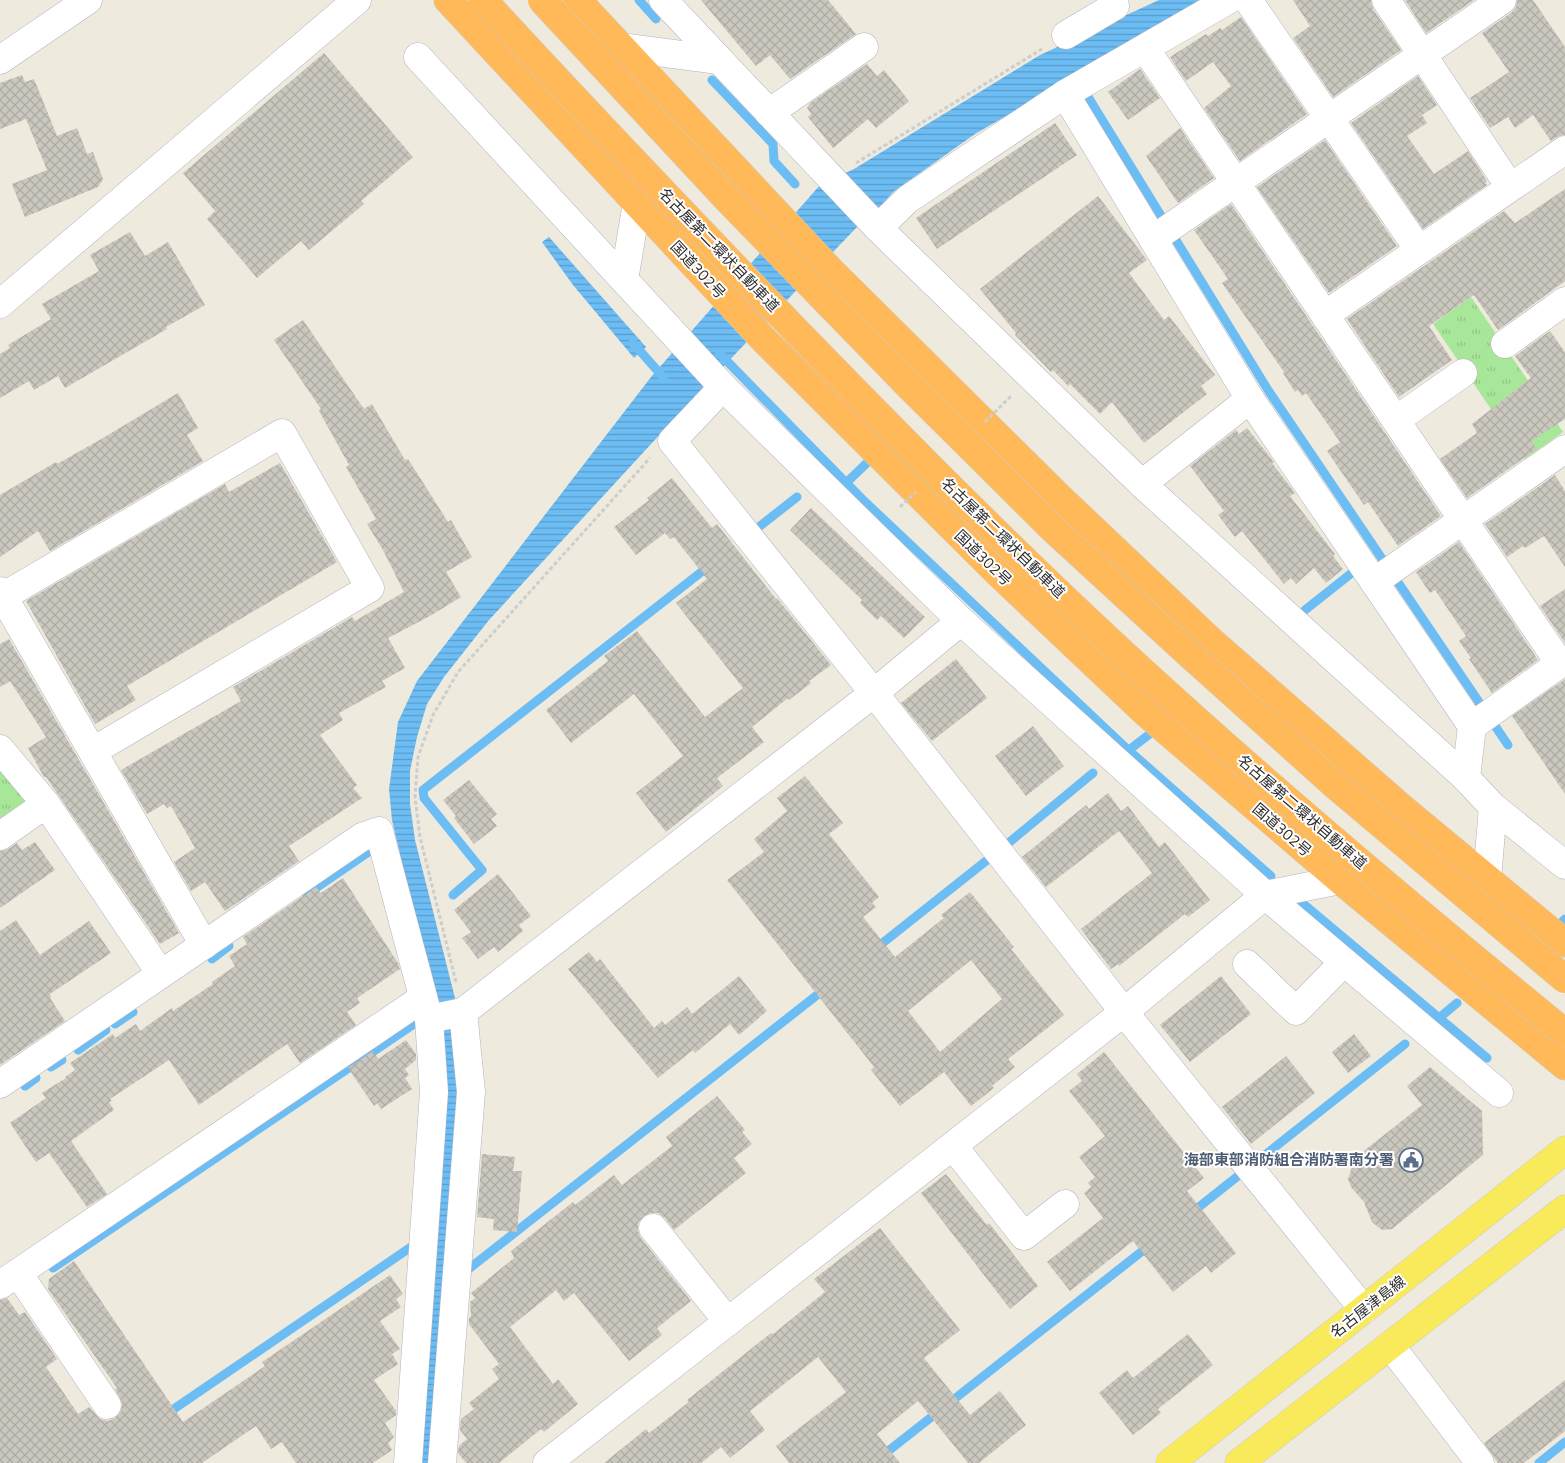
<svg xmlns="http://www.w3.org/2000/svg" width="1565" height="1463" viewBox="0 0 1565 1463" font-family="'Nunito Sans','Noto Sans JP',sans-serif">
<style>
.grass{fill:url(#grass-tufts)}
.water{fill:url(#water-rules)}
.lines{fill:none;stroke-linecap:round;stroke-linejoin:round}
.stream{stroke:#6dbdf5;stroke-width:9}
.building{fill:url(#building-cross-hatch);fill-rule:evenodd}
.minor-casing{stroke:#b3b3c1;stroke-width:29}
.major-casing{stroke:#cdcdcd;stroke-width:29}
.highway-casing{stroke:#cdcdcd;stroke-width:29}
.path{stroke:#cdcdcd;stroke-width:3;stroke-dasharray:4 2.5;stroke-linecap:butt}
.minor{stroke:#fff;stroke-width:28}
.major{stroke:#f8ea5a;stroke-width:28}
.highway{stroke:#ffb959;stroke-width:28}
.highway-bridge-casing{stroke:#cdcdcd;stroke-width:29;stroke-linecap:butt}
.path-bridge{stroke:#cdcdcd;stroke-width:3;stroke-dasharray:4 2.5;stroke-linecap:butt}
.highway-bridge{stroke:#ffb959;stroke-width:28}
.labels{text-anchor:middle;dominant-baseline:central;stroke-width:4;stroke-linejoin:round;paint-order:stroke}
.street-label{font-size:15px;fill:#2d2d2d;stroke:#fff}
.service-label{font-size:15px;font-weight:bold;fill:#4e5e75;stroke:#fff;text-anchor:end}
</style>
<defs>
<pattern id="grass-tufts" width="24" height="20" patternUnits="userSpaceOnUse" patternTransform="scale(1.25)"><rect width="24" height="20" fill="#a8e799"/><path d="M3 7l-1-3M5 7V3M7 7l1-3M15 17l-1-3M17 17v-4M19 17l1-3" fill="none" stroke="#91c684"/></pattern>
<pattern id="water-rules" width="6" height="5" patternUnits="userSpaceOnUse" patternTransform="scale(1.25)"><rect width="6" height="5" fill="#6dbdf5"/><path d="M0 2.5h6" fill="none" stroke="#5a9ac7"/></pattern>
<pattern id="building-cross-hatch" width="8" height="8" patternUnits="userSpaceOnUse" patternTransform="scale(1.25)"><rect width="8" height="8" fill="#cac7be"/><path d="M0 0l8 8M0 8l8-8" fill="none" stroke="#aeaba4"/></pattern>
</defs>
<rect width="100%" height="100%" fill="#efeade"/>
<g class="grass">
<path d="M1471,297L1563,432L1525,459L1433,324Z"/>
<path d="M0,763L27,803L0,821Z"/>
</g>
<g class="water">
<path d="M1159,0H1205L975,134L893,192L880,207L856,228L698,393L489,620L444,677L427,704L417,737L410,771V804L415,840L456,1002L464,1094L435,1463H419L441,1030L392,820L389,789L398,722L417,681L651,377L820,185L854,169L1040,55Z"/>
<path d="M549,237L646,347L634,358L573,285L542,242Z"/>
</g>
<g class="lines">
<g class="stream">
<path d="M639,0L656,19"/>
<path d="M712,80L773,144L774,161L795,184"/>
<path d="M1082,87L1268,390L1508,745"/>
<path d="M633,343L664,378"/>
<path d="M719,353L862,499L1125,747L1271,876"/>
<path d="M846,483L871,459"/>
<path d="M760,526L797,497"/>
<path d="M1305,610L1353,572"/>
<path d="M1129,750L1151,733"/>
<path d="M1006,845L1093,773"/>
<path d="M307,894L370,851"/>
<path d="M453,895L482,870L424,798L423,790L709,566"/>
<path d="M1301,902L1487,1058"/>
<path d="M1563,921L1565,919"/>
<path d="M875,949L991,857"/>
<path d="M212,959L229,946"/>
<path d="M1439,1018L1457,1003"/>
<path d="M115,1024L133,1012"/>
<path d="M78,1050L106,1030"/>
<path d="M51,1067L62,1060"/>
<path d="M25,1086L36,1078"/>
<path d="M1260,1159L1405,1044"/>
<path d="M1190,1214L1238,1176"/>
<path d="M53,1268L414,1024"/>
<path d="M466,1271L826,988"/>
<path d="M165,1415L411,1247"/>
<path d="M873,1463L1150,1245"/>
<path d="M1539,1463L1565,1442"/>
</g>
</g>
<g class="building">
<path d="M701,0H828L856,34L790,79L770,55L756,66Z"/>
<path d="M1293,0H1371L1373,9L1401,50L1333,97L1293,38L1310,26Z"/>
<path d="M1405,0H1474L1426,33Z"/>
<path d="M1517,0H1533L1565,47V135L1557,137L1551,141L1533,115L1515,128L1508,117L1490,128L1470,98L1509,72L1482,33L1511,13L1516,7Z"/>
<path d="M1241,17L1307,114L1240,161L1204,108L1231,86L1213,62L1186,81L1170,57L1206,34L1208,36L1220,28L1222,30Z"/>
<path d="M324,53L413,157L361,201L364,204L309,250L301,241L257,278L207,219L215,211L183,173Z"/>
<path d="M867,64L877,76L884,70L909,101L876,128L868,119L833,148L808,117L811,114L807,108L810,103Z"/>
<path d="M1140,69L1160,98L1128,120L1108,92Z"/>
<path d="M22,75L25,82L34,79L57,136L77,128L87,154L93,152L103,179L98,187L25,217L12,184L47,170L26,119L0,129V83Z"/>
<path d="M1418,76L1437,105L1422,115L1427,123L1407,136L1434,174L1468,151L1487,181L1485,183L1487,185L1423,229L1351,123Z"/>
<path d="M1055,123L1077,155L937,249L916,218Z"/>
<path d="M1180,128L1214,178L1178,203L1146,156Z"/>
<path d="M1325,140L1397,246L1329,293L1257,187Z"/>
<path d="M1565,189V281L1498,330L1474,295L1429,326L1452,360L1399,397L1347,319L1504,211L1515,223Z"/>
<path d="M1098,196L1147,260L1129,273L1164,320L1169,316L1215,375L1201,386L1207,394L1144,443L1112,402L1100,414L1070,384L1068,386L1053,370L1051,372L1015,335L1016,333L980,289Z"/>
<path d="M1231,204L1441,516L1398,546L1368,502L1364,505L1327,451L1340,442L1306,393L1302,396L1298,390L1295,392L1283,373L1284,372L1222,283L1228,279L1194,230Z"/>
<path d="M130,232L145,256L168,242L205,305L166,327L167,329L65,388L58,376L34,390L29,381L0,398V354L10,348L8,345L51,319L42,304L99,271L90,255Z"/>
<path d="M303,320L364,409L372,404L405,460L408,459L448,522L451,520L472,557L446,572L461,597L430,616L388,638L405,668L382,681L386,687L339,713L343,720L320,735L357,785L353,788L362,798L289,846L299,861L225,911L205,882L191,891L174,862L195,848L171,806L167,808L164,804L147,814L121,770L241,701L233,687L352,617L355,621L404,592L383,550L367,524L376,519L346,467L349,465L319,411L321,409L274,340Z"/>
<path d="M1550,331L1565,352V419L1531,441L1537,449L1467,498L1440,459L1477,433L1472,424L1531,378L1515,356Z"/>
<path d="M178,393L198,428L187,435L203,461L50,551L38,531L0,557V495L56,462L57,464L103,438Z"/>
<path d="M1247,428L1274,462L1272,463L1295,493L1290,496L1335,554L1333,556L1343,569L1326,583L1314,568L1296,584L1291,578L1284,584L1242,531L1235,537L1218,515L1224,511L1190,466L1236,430L1239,434Z"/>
<path d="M280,463L337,562L127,686L136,700L95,724L26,601L225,484L229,492Z"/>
<path d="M1555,475L1565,491V567L1544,536L1525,548L1523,546L1507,557L1485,524Z"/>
<path d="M672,478L712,528L717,524L776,599L777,598L831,665L809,681L811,683L789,700L788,698L752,727L764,742L717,778L723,786L666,832L636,793L683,756L634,694L571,743L546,710L608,661L604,656L637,631L705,717L743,688L676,603L707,579L674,537L670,539L665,533L636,555L614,527L649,500L647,498Z"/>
<path d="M811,508L925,617L904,638L881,616L877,620L860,603L862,600L790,530Z"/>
<path d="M1459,542L1538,660L1492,693L1469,659L1471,658L1459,641L1466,636L1435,590L1430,593L1416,572Z"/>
<path d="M1565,589V643L1540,606Z"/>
<path d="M9,639L179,933L160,944L46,777H44L28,748L46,737L10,681L0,687V644Z"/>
<path d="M956,659L987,698L932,741L901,703Z"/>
<path d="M1565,679V794L1512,716Z"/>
<path d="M1033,726L1064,766L1026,796L995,756Z"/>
<path d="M805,776L843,823L829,834L879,897L872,903L876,907L863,917L895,957L944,918L941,915L970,892L1014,947L1011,949L1064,1015L1008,1059L1015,1067L992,1086L994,1088L971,1106L944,1072L900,1106L871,1070L874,1067L727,880L764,852L754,839L787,811L777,798ZM971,960L1002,999L940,1052L908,1011Z"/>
<path d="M469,780L497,814L491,819L497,826L474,844L454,818L456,816L443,800Z"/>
<path d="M1108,793L1121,811L1128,806L1159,847L1165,842L1210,900L1188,917L1185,914L1119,966L1118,964L1111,969L1081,929L1152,873L1119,831L1046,887L1022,857L1086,805L1089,809Z"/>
<path d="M35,842L55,870L0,908V851L8,849L17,843L22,850Z"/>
<path d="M498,874L531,916L519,925L523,931L498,952L494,947L478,959L462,938L471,932L454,910Z"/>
<path d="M343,878L398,963L400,969L357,998L360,1003L347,1012L356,1025L300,1063L287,1044L199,1105L169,1060L110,1099L112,1101L109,1102L114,1110L71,1141L107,1194L87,1207L49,1153L36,1162L10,1123L46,1098L42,1093L66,1078L65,1077L75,1070L70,1063L113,1034L115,1038L136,1024L140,1031L172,1008L173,1011L213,984L212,982L235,966L229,956L247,944L243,937L316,887L321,893Z"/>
<path d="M16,920L40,955L89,921L111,953L50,994L51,997L50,998L65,1021L0,1065V931Z"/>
<path d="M589,952L597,962L600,959L654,1028L662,1021L665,1025L687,1007L692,1014L739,976L767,1011L739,1035L730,1024L695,1053L693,1050L658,1078L568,969Z"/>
<path d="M1221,976L1251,1014L1190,1062L1160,1025Z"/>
<path d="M1354,1034L1371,1056L1348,1073L1332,1052Z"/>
<path d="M406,1040L416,1054V1060L405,1069L409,1075L405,1078L412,1089L381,1109L377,1103L374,1106L348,1068L373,1051L378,1059Z"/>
<path d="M1104,1052L1204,1178L1187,1191L1236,1253L1211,1273L1206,1266L1173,1292L1133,1241L1070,1291L1047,1262L1103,1218L1084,1193L1091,1187L1088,1183L1095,1177L1079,1157L1105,1136L1069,1091L1082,1081L1077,1074Z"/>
<path d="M1286,1056L1315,1093L1251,1144L1222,1107Z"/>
<path d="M1430,1067L1482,1111L1483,1155L1392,1229L1382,1230L1372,1222L1364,1202L1351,1187L1348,1179L1355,1158L1422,1105L1407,1086Z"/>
<path d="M717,1096L745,1130L742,1132L752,1144L734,1158L746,1173L674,1230L665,1218L658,1213H651L644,1216L638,1223V1231L641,1238L691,1301L657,1328L662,1335L629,1361L574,1293L564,1301L556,1290L510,1327L553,1384L558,1379L578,1404L544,1432L541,1429L499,1463H466L458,1453L459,1446L467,1439L460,1430L461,1419L474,1409L469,1403L499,1379L492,1369L499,1364L469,1324V1318L471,1316L470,1302L475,1298L471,1293L514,1258L511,1251L573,1202L575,1205L614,1175L622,1185L672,1146L666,1137Z"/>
<path d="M482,1154L515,1157L513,1171H522L517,1232L493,1230L494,1219L477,1217Z"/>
<path d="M946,1174L987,1225L989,1223L1038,1286L1010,1309L921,1193Z"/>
<path d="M880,1228L960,1330L924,1358L970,1415L1000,1391L1026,1425L979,1463H968L918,1401L877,1434L900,1463H789L776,1446L846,1392L818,1357L750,1411L765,1430L730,1458L721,1447L701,1463H604L646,1429L649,1433L689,1402L687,1400L771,1333L773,1334L825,1292L814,1279Z"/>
<path d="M74,1261L183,1422L265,1366L262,1362L390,1275L403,1294L396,1299L401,1307L380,1321L400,1349L392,1354L398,1364L374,1380L396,1411V1415L385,1423L394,1437L388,1443L392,1450L373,1463H296L282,1442L271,1449L256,1426L202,1463H0V1300L7,1298L19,1315L25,1312L57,1359L46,1367L78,1414L89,1407L100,1419L108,1421L115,1418L121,1411L122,1403L115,1389L117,1388L48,1289L49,1279Z"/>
<path d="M1188,1334L1213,1365L1158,1409L1161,1413L1133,1435L1099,1393L1127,1370L1133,1378Z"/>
<path d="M1565,1380V1431L1524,1463H1498L1484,1443Z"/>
</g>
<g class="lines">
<g class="minor-casing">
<g id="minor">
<path d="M663,0L878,228L1142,484L1466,778L1493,807L1565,865"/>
<path d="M1248,0L1419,250"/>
<path d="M1386,0L1510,187"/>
<path d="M1066,35L1115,6"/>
<path d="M620,47L719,60"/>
<path d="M1145,48L1560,664"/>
<path d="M418,57L723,387L961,621L1265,895L1499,1093"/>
<path d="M0,60L88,0"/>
<path d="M1065,94L1250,399L1472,726L1466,778"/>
<path d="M769,113L864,47"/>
<path d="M878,228L908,199L1065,94L1228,0"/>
<path d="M1153,239L1502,0"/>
<path d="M624,280L637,203"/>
<path d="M0,304L357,0"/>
<path d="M1325,315L1565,150"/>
<path d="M1505,344L1565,301"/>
<path d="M723,387L672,441L874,693L1124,1012L1364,1310"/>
<path d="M1396,420L1463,373"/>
<path d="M1142,484L1250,399"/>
<path d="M1374,582L1565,449"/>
<path d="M0,591L204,945"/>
<path d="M4,596L282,433L370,588L93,751"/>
<path d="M1472,726L1565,660"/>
<path d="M0,749L46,804L161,974"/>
<path d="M0,836L46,804"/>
<path d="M1487,879L1493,807"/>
<path d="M1247,964L1296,1011L1344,962"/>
<path d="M429,1019L463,1012L874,693L961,621"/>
<path d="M0,1084L362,837L379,831L429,1019L434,1092L408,1463"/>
<path d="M953,1146L1024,1236L1065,1204"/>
<path d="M653,1228L728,1322"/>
<path d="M18,1273L107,1405"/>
<path d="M0,1285L423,998"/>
<path d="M1390,1345L1480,1463"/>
<path d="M442,1463L471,1092L463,1012"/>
<path d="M547,1463L1124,1012L1265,895L1340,880"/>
</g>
</g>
<g class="major-casing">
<g id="major">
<path d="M1170,1463L1565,1150"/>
<path d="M1239,1463L1565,1209"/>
</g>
</g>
<g class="highway-casing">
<g id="highway">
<path d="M448,0L764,340L997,572L1146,713L1340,880L1565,1066"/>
<path d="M577,0L830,270L1059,497L1211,641L1403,809L1565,943"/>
</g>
</g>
<g class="path">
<path d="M856,163L1042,49"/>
<path d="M456,982L420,837L415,797L418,757L433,715L458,672L650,458"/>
</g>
<use href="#minor" class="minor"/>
<use href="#major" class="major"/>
<use href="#highway" class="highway"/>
<g class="highway-bridge-casing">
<g id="highway-bridge">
<path d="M483,0C578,104 675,205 772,306C900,438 1028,568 1164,691C1294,809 1429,922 1565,1033"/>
<path d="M542,0L729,201L907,384L1053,529L1188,653L1336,786L1565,979"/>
</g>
</g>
<g class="path-bridge">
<path d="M985,422L1011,396"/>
<path d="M900,507L916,492"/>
</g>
<use href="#highway-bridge" class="highway-bridge"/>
</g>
<defs>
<g id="civic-ring" transform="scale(1.25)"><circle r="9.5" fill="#fff" stroke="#5c6f8a" stroke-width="1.5"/><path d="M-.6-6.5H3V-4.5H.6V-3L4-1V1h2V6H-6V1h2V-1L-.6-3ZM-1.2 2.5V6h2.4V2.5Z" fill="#5c6f8a"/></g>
</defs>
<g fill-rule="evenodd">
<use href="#civic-ring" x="1411" y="1160"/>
</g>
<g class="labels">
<g class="street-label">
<text transform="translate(719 250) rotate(46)">名古屋第二環状自動車道</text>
<text transform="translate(698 270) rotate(47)">国道302号</text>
<text transform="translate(1003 538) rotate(44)">名古屋第二環状自動車道</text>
<text transform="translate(983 558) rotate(44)">国道302号</text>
<text transform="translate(1302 812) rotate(41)">名古屋第二環状自動車道</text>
<text transform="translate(1282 830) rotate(41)">国道302号</text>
<text transform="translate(1368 1307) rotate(-38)">名古屋津島線</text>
</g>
<g class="service-label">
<text x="1394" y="1160">海部東部消防組合消防署南分署</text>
</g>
</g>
</svg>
